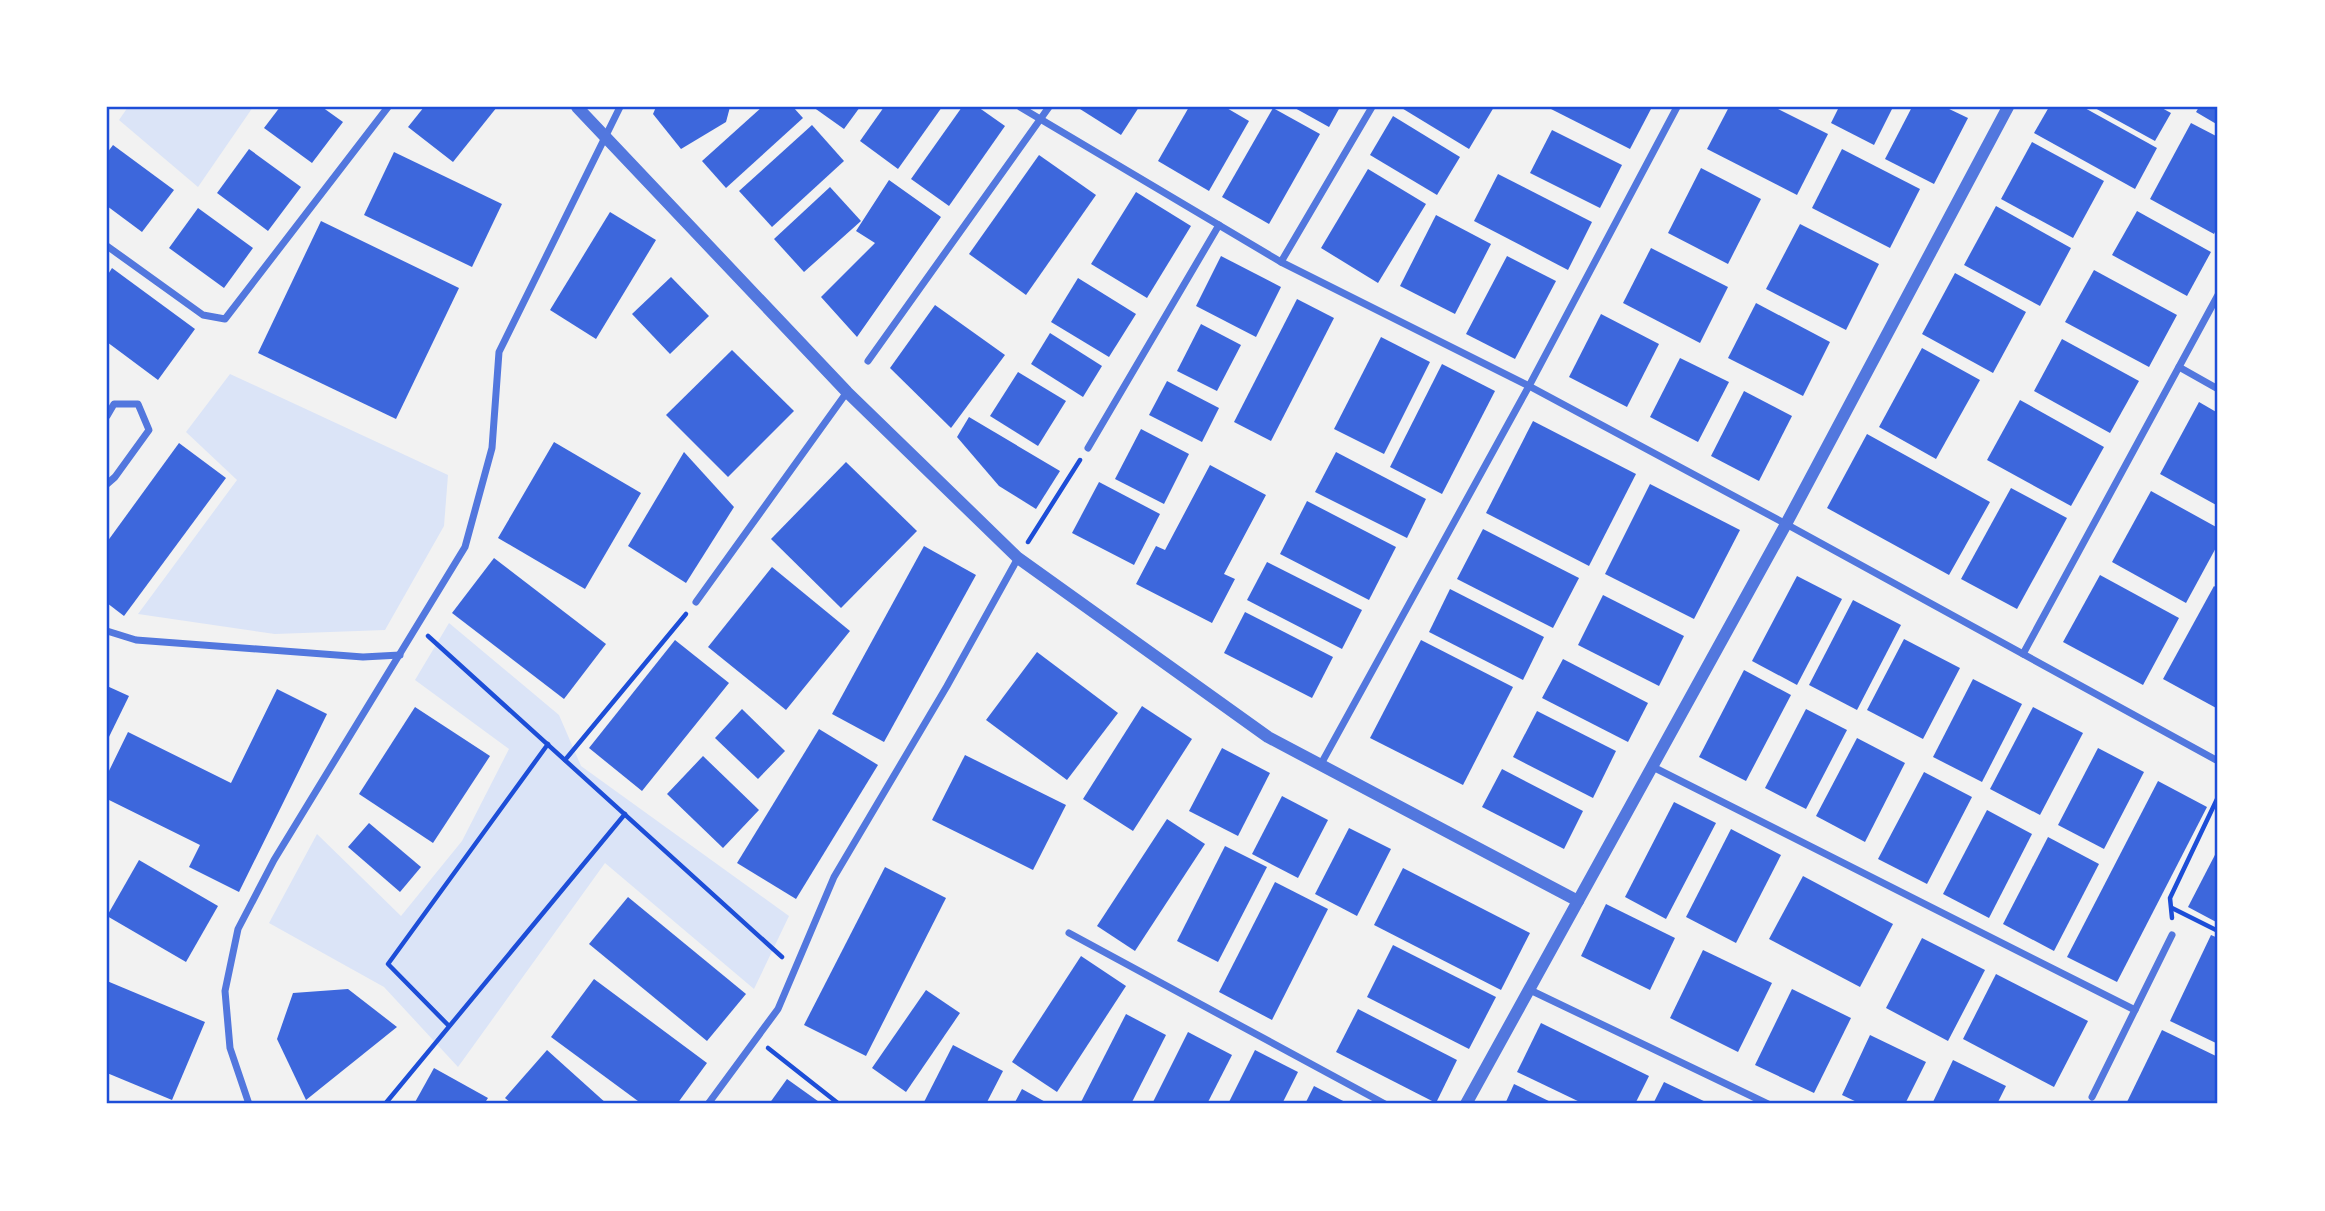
<svg xmlns="http://www.w3.org/2000/svg" width="2325" height="1211" viewBox="0 0 2325 1211" font-family="'Libre Baskerville',serif">
<style>
.green{fill:#dbe4f7}
.building{fill:#3d67dc}
.lines{fill:none;stroke-linecap:round;stroke-linejoin:round}
.path{stroke:#1d4ed8;stroke-width:4.5}
.minor{stroke:#5277de;stroke-width:7}
.tertiary{stroke:#5277de;stroke-width:12}
.neatline{fill:none;stroke:#1d4ed8;stroke-width:2.5}
</style>
<rect width="100%" height="100%" fill="#f2f2f2"/>
<g class="green">
<path d="M128,107H253L198,187L119,120Z"/>
<path d="M230,374L448,475L444,526L385,630L275,634L138,614L237,480L186,432Z"/>
<path d="M449,623L559,715L581,766L789,916L754,989L605,863L458,1067L384,987L269,923L317,834L401,916L462,841L509,749L415,680Z"/>
</g>
<g class="building">
<path d="M280,107H322L343,122L312,163L264,128Z"/>
<path d="M424,107H497L453,162L408,127Z"/>
<path d="M656,107H730L726,122L681,149L653,114Z"/>
<path d="M762,107H793L803,118L726,188L702,161Z"/>
<path d="M813,107H860L844,129Z"/>
<path d="M884,107H942L898,169L860,141Z"/>
<path d="M962,107H978L1005,126L949,206L911,179Z"/>
<path d="M1082,107H1139L1121,135L1080,109Z"/>
<path d="M1189,107H1225L1249,121L1209,191L1158,161Z"/>
<path d="M1293,107H1340L1329,127Z"/>
<path d="M1400,107H1494L1469,149Z"/>
<path d="M1547,107H1652L1630,149Z"/>
<path d="M1729,107H1774L1828,134L1797,195L1707,149Z"/>
<path d="M1839,107H1893L1874,145L1831,123Z"/>
<path d="M1912,107H1945L1968,118L1934,184L1885,159Z"/>
<path d="M2049,107H2083L2157,148L2135,189L2034,133Z"/>
<path d="M2093,107H2160L2171,113L2155,141Z"/>
<path d="M2199,107H2218V125L2196,112Z"/>
<path d="M1273,108L1320,134L1269,224L1222,197Z"/>
<path d="M1393,116L1460,157L1437,195L1370,155Z"/>
<path d="M2191,123L2218,137V226L2214,234L2150,199Z"/>
<path d="M812,125L844,161L772,227L739,191Z"/>
<path d="M1552,130L1622,165L1600,208L1530,173Z"/>
<path d="M2032,142L2104,181L2073,238L2001,199Z"/>
<path d="M113,145L174,190L142,232L107,206V153Z"/>
<path d="M249,149L301,187L268,231L217,193Z"/>
<path d="M1842,149L1920,189L1890,248L1812,208Z"/>
<path d="M394,152L502,204L472,267L364,215Z"/>
<path d="M1039,155L1096,195L1026,295L969,254Z"/>
<path d="M1701,168L1761,199L1728,264L1668,233Z"/>
<path d="M1368,169L1426,204L1378,283L1321,248Z"/>
<path d="M1498,174L1592,222L1568,270L1474,221Z"/>
<path d="M889,180L941,217L857,337L821,297L875,243L856,231Z"/>
<path d="M830,187L861,221L804,272L774,239Z"/>
<path d="M1136,192L1191,226L1147,298L1091,264Z"/>
<path d="M1996,206L2071,248L2040,306L1964,265Z"/>
<path d="M198,208L253,248L224,288L169,248Z"/>
<path d="M2137,211L2211,252L2187,296L2112,255Z"/>
<path d="M610,212L656,240L596,339L550,310Z"/>
<path d="M1436,215L1491,244L1455,314L1400,286Z"/>
<path d="M321,221L459,288L396,419L258,353Z"/>
<path d="M1800,224L1879,264L1846,330L1766,289Z"/>
<path d="M1651,248L1728,287L1700,343L1623,303Z"/>
<path d="M1221,256L1281,287L1256,337L1196,306Z"/>
<path d="M1507,256L1556,281L1515,359L1466,334Z"/>
<path d="M112,268L195,329L158,380L107,342V276Z"/>
<path d="M2094,270L2177,315L2149,367L2065,322Z"/>
<path d="M1955,273L2026,312L1993,373L1922,334Z"/>
<path d="M671,277L709,316L670,354L632,314Z"/>
<path d="M1078,278L1136,314L1109,357L1051,322Z"/>
<path d="M1297,299L1334,318L1271,441L1234,422Z"/>
<path d="M1756,303L1830,342L1803,396L1728,358Z"/>
<path d="M935,305L1005,355L951,428L890,368Z"/>
<path d="M1601,314L1659,344L1627,407L1569,377Z"/>
<path d="M1201,324L1241,345L1217,391L1177,371Z"/>
<path d="M1050,333L1102,366L1083,397L1031,364Z"/>
<path d="M1381,337L1430,362L1384,454L1334,429Z"/>
<path d="M2062,339L2139,381L2110,433L2034,391Z"/>
<path d="M1922,348L1980,380L1936,459L1879,427Z"/>
<path d="M732,350L794,411L728,477L666,415Z"/>
<path d="M1680,358L1729,382L1698,442L1650,417Z"/>
<path d="M1442,364L1495,391L1442,494L1390,467Z"/>
<path d="M1018,372L1066,401L1038,446L990,416Z"/>
<path d="M1167,381L1219,408L1202,442L1149,415Z"/>
<path d="M1744,391L1792,416L1759,481L1711,456Z"/>
<path d="M2020,400L2104,447L2071,506L1987,460Z"/>
<path d="M2199,402L2218,413V506L2160,474Z"/>
<path d="M969,417L1060,471L1036,509L999,486L957,437Z"/>
<path d="M1533,421L1636,474L1589,566L1486,513Z"/>
<path d="M1141,429L1189,454L1164,504L1115,479Z"/>
<path d="M1867,434L1990,502L1949,575L1827,508Z"/>
<path d="M554,442L641,493L585,589L498,538Z"/>
<path d="M179,443L226,478L124,616L107,603V542Z"/>
<path d="M684,452L734,507L686,583L628,546Z"/>
<path d="M1336,452L1426,499L1407,538L1315,492Z"/>
<path d="M846,462L917,531L841,608L771,539Z"/>
<path d="M1210,465L1266,495L1224,574L1235,579L1212,623L1136,584L1156,546L1165,550Z"/>
<path d="M1099,482L1160,514L1134,565L1072,533Z"/>
<path d="M1650,484L1740,530L1694,619L1605,574Z"/>
<path d="M2011,488L2067,518L2017,609L1961,579Z"/>
<path d="M2151,491L2218,528V544L2186,603L2112,562Z"/>
<path d="M1307,501L1396,547L1369,600L1280,554Z"/>
<path d="M1483,529L1579,578L1553,628L1457,579Z"/>
<path d="M924,546L976,575L884,742L832,714Z"/>
<path d="M494,558L606,644L564,699L452,613Z"/>
<path d="M1267,562L1362,610L1342,649L1247,600Z"/>
<path d="M772,567L850,631L786,710L708,647Z"/>
<path d="M2100,575L2179,618L2143,685L2063,642Z"/>
<path d="M1797,576L1842,599L1797,685L1752,661Z"/>
<path d="M2214,586L2218,589V709L2163,679Z"/>
<path d="M1450,589L1544,637L1523,680L1429,632Z"/>
<path d="M1603,595L1684,636L1659,686L1578,645Z"/>
<path d="M1853,600L1901,625L1857,710L1809,685Z"/>
<path d="M1245,612L1333,657L1312,698L1224,653Z"/>
<path d="M1904,639L1960,668L1923,739L1867,710Z"/>
<path d="M675,640L729,683L642,791L589,748Z"/>
<path d="M1421,640L1513,687L1463,785L1370,738Z"/>
<path d="M1037,652L1118,713L1067,780L986,720Z"/>
<path d="M1563,659L1648,703L1628,742L1542,698Z"/>
<path d="M1744,670L1791,695L1746,781L1699,757Z"/>
<path d="M1973,679L2022,704L1982,782L1933,757Z"/>
<path d="M107,686L129,696L107,741Z"/>
<path d="M277,689L327,714L239,892L189,867L200,845L107,799V775L128,732L231,783Z"/>
<path d="M1142,706L1192,739L1133,831L1083,799Z"/>
<path d="M415,707L490,756L433,843L359,794Z"/>
<path d="M2033,707L2083,733L2040,815L1990,789Z"/>
<path d="M742,709L785,751L758,779L715,738Z"/>
<path d="M1806,709L1847,730L1806,809L1765,788Z"/>
<path d="M1537,711L1616,751L1593,798L1513,757Z"/>
<path d="M819,729L878,765L796,899L737,863Z"/>
<path d="M1857,738L1905,763L1865,842L1816,816Z"/>
<path d="M1222,748L1270,773L1238,836L1189,811Z"/>
<path d="M2098,748L2144,772L2104,849L2058,825Z"/>
<path d="M965,755L1066,805L1033,870L932,820Z"/>
<path d="M703,756L759,810L723,848L667,794Z"/>
<path d="M1502,769L1583,811L1564,849L1482,807Z"/>
<path d="M1924,772L1972,797L1927,884L1878,859Z"/>
<path d="M2158,781L2207,807L2117,982L2067,957Z"/>
<path d="M1282,796L1328,820L1298,878L1252,854Z"/>
<path d="M1674,802L1716,823L1666,919L1625,897Z"/>
<path d="M1987,810L2032,834L1989,918L1943,894Z"/>
<path d="M1167,819L1205,844L1135,951L1097,926Z"/>
<path d="M369,823L421,867L400,892L348,847Z"/>
<path d="M1349,828L1391,849L1357,916L1315,894Z"/>
<path d="M1731,829L1781,855L1736,943L1686,917Z"/>
<path d="M2048,837L2099,864L2054,951L2003,924Z"/>
<path d="M1225,846L1267,867L1218,962L1177,941Z"/>
<path d="M2218,849V923L2188,907Z"/>
<path d="M139,860L218,906L186,962L107,916Z"/>
<path d="M885,867L946,898L866,1056L804,1025Z"/>
<path d="M1403,868L1530,933L1501,990L1374,925Z"/>
<path d="M1803,876L1893,924L1860,987L1769,939Z"/>
<path d="M1275,882L1328,909L1272,1020L1219,992Z"/>
<path d="M628,897L746,994L707,1041L589,944Z"/>
<path d="M1606,904L1675,938L1650,990L1581,956Z"/>
<path d="M2211,935L2218,938V1044L2170,1021Z"/>
<path d="M1922,938L1985,970L1948,1041L1886,1008Z"/>
<path d="M1393,945L1496,997L1469,1049L1367,997Z"/>
<path d="M1703,950L1772,983L1738,1052L1670,1018Z"/>
<path d="M1081,956L1126,986L1057,1092L1012,1062Z"/>
<path d="M1996,974L2088,1021L2054,1087L1963,1039Z"/>
<path d="M594,979L707,1063L677,1104H642L551,1037Z"/>
<path d="M107,981L205,1022L172,1100L107,1073Z"/>
<path d="M348,989L397,1027L306,1100L277,1039L293,993Z"/>
<path d="M1792,989L1851,1018L1814,1093L1755,1065Z"/>
<path d="M926,990L960,1013L906,1092L872,1068Z"/>
<path d="M1358,1009L1457,1060L1436,1103L1336,1052Z"/>
<path d="M1126,1014L1166,1035L1131,1104H1080Z"/>
<path d="M1541,1023L1649,1076L1635,1104H1584L1517,1072Z"/>
<path d="M2162,1030L2218,1057V1104H2126Z"/>
<path d="M1188,1032L1232,1055L1207,1104H1152Z"/>
<path d="M1870,1035L1926,1062L1905,1104H1861L1842,1095Z"/>
<path d="M953,1045L1003,1071L986,1104H923Z"/>
<path d="M547,1050L607,1104H512L505,1098Z"/>
<path d="M1255,1050L1298,1072L1282,1104H1228Z"/>
<path d="M1953,1060L2006,1086L1997,1104H1932Z"/>
<path d="M434,1068L488,1098L484,1104H414Z"/>
<path d="M787,1079L822,1104H769Z"/>
<path d="M1664,1082L1710,1104H1653Z"/>
<path d="M1514,1084L1555,1104H1505Z"/>
<path d="M1314,1086L1349,1104H1305Z"/>
<path d="M1022,1089L1049,1104H1014Z"/>
</g>
<g class="lines">
<g class="path">
<path d="M1028,542L1080,460"/>
<path d="M428,636L782,957"/>
<path d="M565,760L686,614"/>
<path d="M2172,908L2218,931"/>
<path d="M2172,918L2170,898L2218,797"/>
<path d="M449,1026L388,964L548,744"/>
<path d="M768,1048L839,1104"/>
<path d="M385,1104L625,814"/>
</g>
<g class="minor">
<path d="M1020,107L1281,262L1529,386L1786,524L2218,761"/>
<path d="M107,246L203,315L225,319L388,107"/>
<path d="M1281,262L1372,107"/>
<path d="M868,361L1049,107"/>
<path d="M2179,367L2218,389"/>
<path d="M107,416L114,404H138L149,430L115,477L107,484"/>
<path d="M1088,448L1219,225"/>
<path d="M696,602L847,392"/>
<path d="M107,631L136,640L363,657L400,655"/>
<path d="M2023,654L2218,295"/>
<path d="M1321,764L1529,386L1677,107"/>
<path d="M1651,766L2135,1010"/>
<path d="M1069,933L1385,1104"/>
<path d="M1530,990L1768,1104"/>
<path d="M2092,1097L2172,935"/>
<path d="M249,1104L230,1048L225,991L238,929L274,860L465,547L492,448L499,352L620,107"/>
<path d="M708,1104L778,1009L834,877L947,686L1018,558"/>
</g>
<g class="tertiary">
<path d="M577,107L847,392L1018,558L1268,737L1578,901"/>
<path d="M1466,1104L1786,524L2008,107"/>
</g>
</g>
<rect width="2325" height="1211" fill="none" stroke="#ffffff" stroke-width="217"/>
<rect x="108" y="108" width="2108" height="994" class="neatline"/>
</svg>
